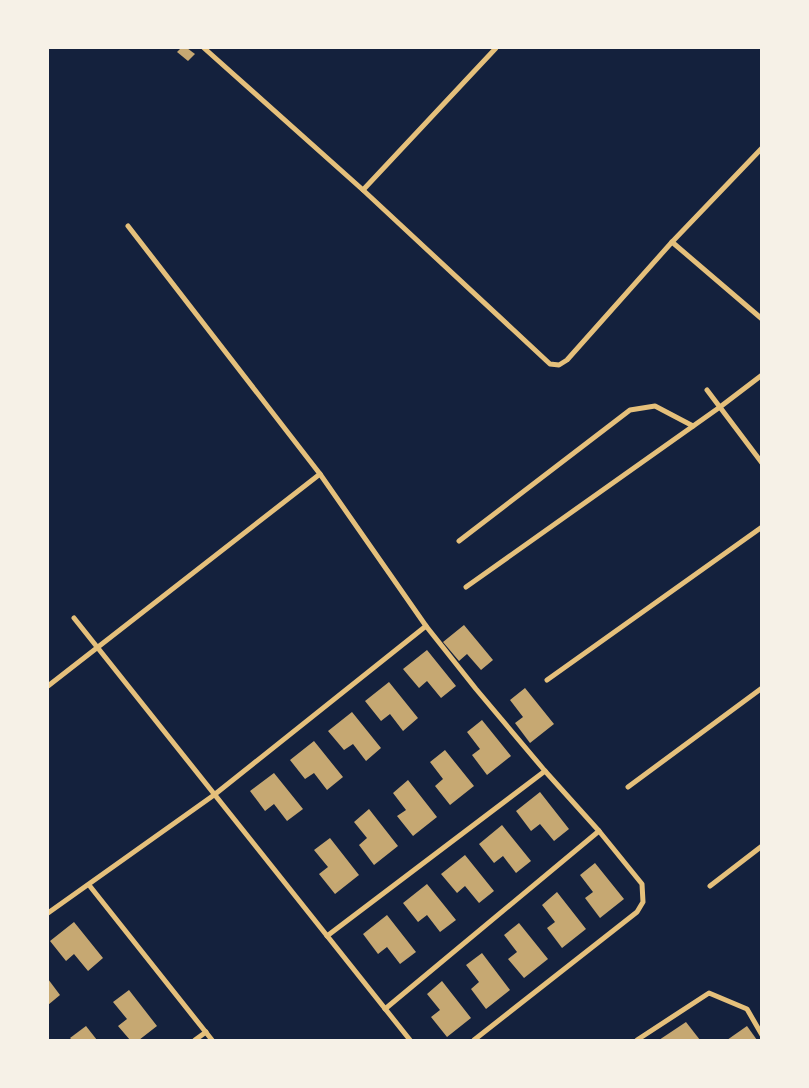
<svg xmlns="http://www.w3.org/2000/svg" width="809" height="1088" viewBox="0 0 809 1088" font-family="Raleway,sans-serif">
<style>
.building{fill:#c6a872}
.lines{fill:none;stroke-linecap:round;stroke-linejoin:round}
.minor{stroke:#e5c07b;stroke-width:5}
</style>
<rect width="100%" height="100%" fill="#14213d"/>
<g class="building">
<path d="M181,48H187L195,54L188,61L177,52Z"/>
<path d="M464,625L493,660L481,670L467,654L459,661L443,642Z"/>
<path d="M427,650L456,686L441,698L427,681L419,688L403,669Z"/>
<path d="M389,682L418,718L403,731L390,714L381,721L365,701Z"/>
<path d="M525,688L554,724L530,743L515,723L523,717L510,700Z"/>
<path d="M352,712L381,748L366,761L353,744L344,750L328,731Z"/>
<path d="M482,720L511,756L487,775L472,755L480,749L467,732Z"/>
<path d="M314,741L343,777L327,790L314,773L305,779L290,760Z"/>
<path d="M445,750L474,786L450,805L435,786L443,779L430,762Z"/>
<path d="M274,773L303,809L287,821L274,804L265,811L250,791Z"/>
<path d="M408,780L437,817L413,836L397,816L406,810L393,793Z"/>
<path d="M540,792L569,829L554,841L540,824L531,831L516,811Z"/>
<path d="M369,809L398,846L374,865L359,845L367,838L354,822Z"/>
<path d="M502,825L531,861L516,873L503,856L494,863L479,844Z"/>
<path d="M330,838L359,875L335,894L319,874L328,867L314,850Z"/>
<path d="M465,855L494,891L479,903L465,886L457,893L441,874Z"/>
<path d="M595,863L624,899L600,918L585,898L593,892L580,875Z"/>
<path d="M427,884L456,920L440,932L427,915L418,922L403,903Z"/>
<path d="M557,892L586,929L562,948L547,928L555,922L542,905Z"/>
<path d="M387,915L416,952L400,964L387,947L378,954L363,934Z"/>
<path d="M74,922L103,958L88,971L74,954L66,961L50,941Z"/>
<path d="M519,923L548,959L524,978L508,959L517,952L504,935Z"/>
<path d="M482,953L510,990L486,1009L471,989L479,982L466,965Z"/>
<path d="M48,979L60,995L48,1005Z"/>
<path d="M442,981L471,1018L447,1037L431,1017L440,1010L427,994Z"/>
<path d="M129,990L157,1026L139,1040H130L118,1026L127,1019L113,1002Z"/>
<path d="M686,1022L700,1040H659Z"/>
<path d="M86,1026L97,1040H72L70,1038Z"/>
<path d="M747,1026L757,1040H727Z"/>
</g>
<g class="lines">
<g class="minor">
<path d="M204,48L363,190L550,364L559,365L567,360L672,242L762,148"/>
<path d="M363,190L496,48"/>
<path d="M128,226L320,474L426,626"/>
<path d="M672,242L762,319"/>
<path d="M707,390L762,463"/>
<path d="M459,541L630,410L655,406L693,426"/>
<path d="M466,587L720,407L762,375"/>
<path d="M74,618L410,1040"/>
<path d="M547,680L762,527"/>
<path d="M48,686L320,474"/>
<path d="M628,787L762,688"/>
<path d="M89,885L212,1040"/>
<path d="M710,886L762,846"/>
<path d="M48,913L214,795L426,626L476,689L545,771L599,831L642,884L643,902L637,912L474,1040"/>
<path d="M327,936L545,771"/>
<path d="M385,1009L599,831"/>
<path d="M195,1040L206,1032"/>
<path d="M637,1040L709,993L747,1009L762,1035"/>
</g>
</g>
<rect width="809" height="1088" fill="none" stroke="#f6f1e7" stroke-width="98"/>
</svg>
